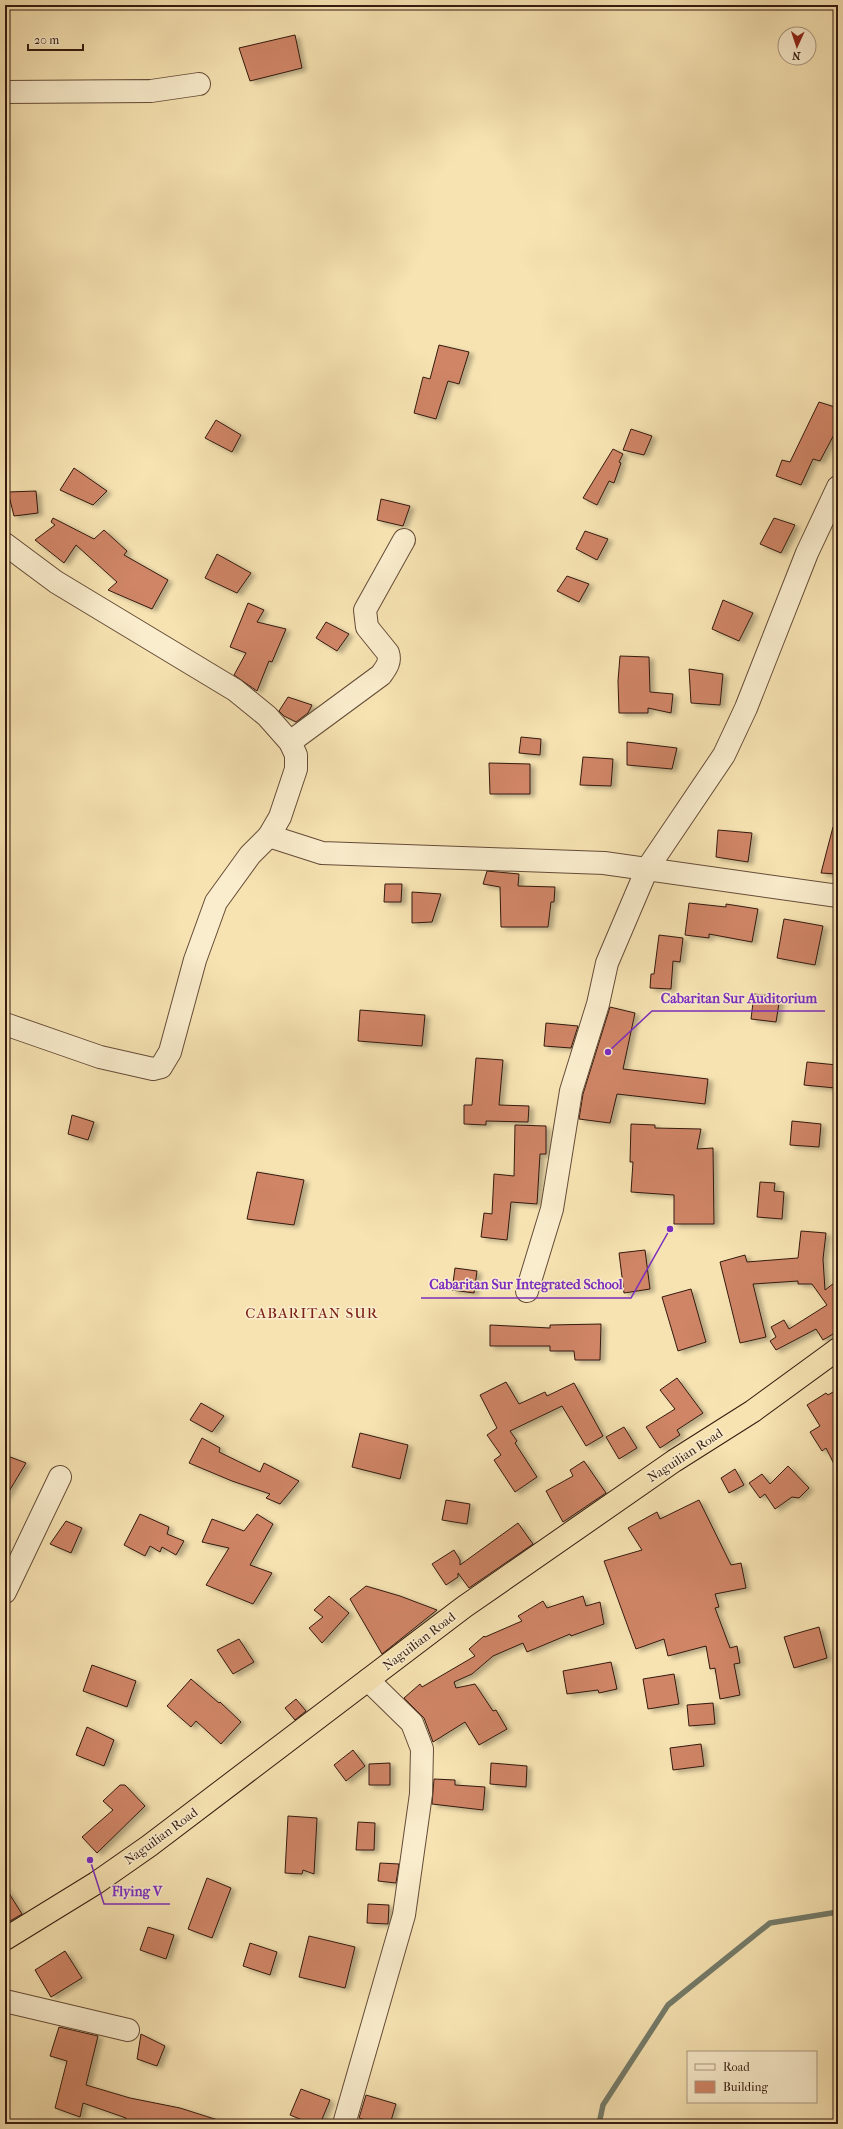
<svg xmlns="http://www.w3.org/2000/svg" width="843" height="2129" viewBox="0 0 843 2129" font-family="'IM FELL French Canon',serif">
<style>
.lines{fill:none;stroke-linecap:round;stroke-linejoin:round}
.stream{stroke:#747c6b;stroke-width:5.5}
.building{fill:#cf8566;stroke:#341a0f;filter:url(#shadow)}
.minor-casing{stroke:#654c38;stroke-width:24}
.highway-casing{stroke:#341a0f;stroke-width:24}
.minor{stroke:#faedcd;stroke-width:22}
.highway{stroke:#f7e3b2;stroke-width:22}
.labels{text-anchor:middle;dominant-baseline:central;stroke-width:3;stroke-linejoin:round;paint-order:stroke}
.street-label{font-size:13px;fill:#341a0f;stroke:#faedcd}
.quarter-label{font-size:15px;letter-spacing:1px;fill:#7a1f14;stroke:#faedcd}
.leader{fill:none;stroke:#7b2cbf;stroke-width:1.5}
.callout-dot{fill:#7b2cbf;stroke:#faedcd;stroke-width:1.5}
.callout-label{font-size:14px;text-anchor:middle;font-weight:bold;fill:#7b2cbf;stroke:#faedcd;stroke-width:3;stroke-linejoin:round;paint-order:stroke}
</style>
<defs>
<filter id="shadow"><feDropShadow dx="4.5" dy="2.5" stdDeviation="2" flood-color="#0004"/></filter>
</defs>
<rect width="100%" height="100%" fill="#f7e3b2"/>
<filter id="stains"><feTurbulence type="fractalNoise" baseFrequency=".005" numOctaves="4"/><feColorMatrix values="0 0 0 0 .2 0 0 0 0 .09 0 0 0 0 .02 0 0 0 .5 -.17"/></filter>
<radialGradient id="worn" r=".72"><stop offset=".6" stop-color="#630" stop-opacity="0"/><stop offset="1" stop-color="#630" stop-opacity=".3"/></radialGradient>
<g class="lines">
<path class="stream" d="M599,2124L603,2105L668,2005L770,1923L838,1912"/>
</g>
<g class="building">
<path d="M295,35L302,68L250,81L239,48Z"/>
<path d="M439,345L469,352L459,384L448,381L436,419L414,413L423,377L430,379Z"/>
<path d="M819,402L838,408V427L820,461L813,459L801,485L776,476L782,460L790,462Z"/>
<path d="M216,420L241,435L232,452L205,438Z"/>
<path d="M631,429L652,436L644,455L623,450Z"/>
<path d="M613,449L623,454L619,462L621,463L614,483L609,481L597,505L583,498Z"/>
<path d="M74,468L107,491L93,505L60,490Z"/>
<path d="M36,491L38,513L14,516L8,492Z"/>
<path d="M381,499L410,506L403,526L377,520Z"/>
<path d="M53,518L94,539L104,530L127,551L124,555L168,580L152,609L108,590L117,582L76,545L64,563L35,540L55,525L51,522Z"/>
<path d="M774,518L795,525L781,553L760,544Z"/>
<path d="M585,531L608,539L597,560L576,549Z"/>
<path d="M217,554L251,573L237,593L205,578Z"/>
<path d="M567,576L589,584L579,602L557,591Z"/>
<path d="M723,600L753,613L739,641L712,629Z"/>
<path d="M248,603L264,610L257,622L286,629L272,662L269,661L257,691L234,675L246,653L230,647Z"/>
<path d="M326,622L349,634L337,651L316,638Z"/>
<path d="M620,656L649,657L650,692L673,694L671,713L648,708V713H619L618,681Z"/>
<path d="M689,669L723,674L720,705L691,703Z"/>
<path d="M288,697L312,705L308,713L296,722L284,716L279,711Z"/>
<path d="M521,737L541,739L540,755L519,753Z"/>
<path d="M627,742L677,748L672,769L627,765Z"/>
<path d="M583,757L613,759L611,786L580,785Z"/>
<path d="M489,763L530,764V794H490Z"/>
<path d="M833,827H838V874L821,873Z"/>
<path d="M718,830L752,833L748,862L716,857Z"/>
<path d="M487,871L519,874L518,886L555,887L554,902H551L548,927H501L500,887L483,884Z"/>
<path d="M385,884H402L401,902H384Z"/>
<path d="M412,892L441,894L432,922L412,923Z"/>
<path d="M689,903L726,907V904L758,909L752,942L709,934V938L685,935Z"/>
<path d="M784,919L823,926L815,965L777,958Z"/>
<path d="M659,935L683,938L680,962L673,961L671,989L650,988L651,974H654Z"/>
<path d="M754,994L780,997L776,1022L751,1019Z"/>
<path d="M610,1007L635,1013L623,1069L708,1079L705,1104L617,1094L610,1123L579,1119L583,1094Z"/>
<path d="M360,1010L425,1015L422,1046L358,1041Z"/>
<path d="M546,1023L578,1026L571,1048L544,1046Z"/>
<path d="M476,1058L503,1060L499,1105L529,1106L528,1122L486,1121V1125L464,1124V1105H472Z"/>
<path d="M807,1062L837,1065L835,1088L804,1085Z"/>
<path d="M72,1115L94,1122L88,1140L68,1134Z"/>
<path d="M792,1121L821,1124L819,1147L790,1145Z"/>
<path d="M631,1124L655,1125V1128L701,1129L697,1149L713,1148L714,1224H674V1195L631,1192L633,1162H630Z"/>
<path d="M515,1125L546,1126V1154H540L537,1204L511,1202L507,1240L481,1237L484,1213L492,1214L494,1174L514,1176Z"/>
<path d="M257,1172L304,1180L294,1225L247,1219Z"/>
<path d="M760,1182L775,1183L774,1191L784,1192L782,1219L757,1217Z"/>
<path d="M801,1231L826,1233L823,1259L825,1290L838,1280V1331L823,1340L816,1329L776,1350L770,1341L776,1337L771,1327L784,1320L789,1329L827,1305L812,1284H798V1281L753,1284L766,1337L740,1343L720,1262L745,1255L747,1262L798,1258Z"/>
<path d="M645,1250L650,1289L624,1293L619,1253Z"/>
<path d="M455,1268L477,1271L474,1293L452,1290Z"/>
<path d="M691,1289L706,1342L678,1351L662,1297Z"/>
<path d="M601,1324L600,1360H575L574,1351H550V1346H490V1325L550,1328V1325Z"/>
<path d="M677,1378L703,1413L677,1430L680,1435L660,1448L646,1427L675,1409L660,1390Z"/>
<path d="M506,1382L519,1404L545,1392L547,1396L574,1383L603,1436L586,1446L562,1406L510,1431L517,1441L515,1443L537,1477L515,1492L494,1460L501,1455L487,1435L497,1428L480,1395Z"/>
<path d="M838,1389V1472L826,1448L822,1451L810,1432L820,1426L807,1405L826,1393L828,1395Z"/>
<path d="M201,1403L224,1416L212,1432L190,1420Z"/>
<path d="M624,1427L637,1448L619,1459L606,1437Z"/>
<path d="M360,1433L408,1445L400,1479L352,1467Z"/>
<path d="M202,1438L220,1448L219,1452L260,1472L264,1463L299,1481L280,1504L266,1498L270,1494L232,1481L189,1463Z"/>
<path d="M5,1455L26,1463L5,1498Z"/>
<path d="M584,1461L606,1493L563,1522L546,1491L573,1476L570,1470Z"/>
<path d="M788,1466L809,1488L799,1498L792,1497L775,1509L765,1494L760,1498L749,1483L762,1474L770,1484Z"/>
<path d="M735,1469L744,1485L729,1493L721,1478Z"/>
<path d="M446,1500L470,1504L467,1524L442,1520Z"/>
<path d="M699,1500L731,1565L741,1563L746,1588L715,1594L719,1607L715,1608L730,1648L737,1646L740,1663L734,1664L740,1695L720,1699L715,1668L710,1669L706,1646L668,1656L664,1639L636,1649L604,1561L642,1550L628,1528L657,1512L660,1519Z"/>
<path d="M140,1514L169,1527L167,1534L184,1541L176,1555L162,1547L160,1552L150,1546L145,1556L124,1545Z"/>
<path d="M257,1514L273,1524L250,1565L272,1573L253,1604L206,1585L229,1548L202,1542L212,1519L244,1531Z"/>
<path d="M66,1521L82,1528L71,1553L50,1544Z"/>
<path d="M518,1523L533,1544L469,1588L458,1573V1577L446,1585L432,1564L454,1550L460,1560V1565Z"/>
<path d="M366,1586L400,1596L437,1610L382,1654L350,1599Z"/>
<path d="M329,1596L349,1613L322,1643L309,1628L323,1617L314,1610Z"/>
<path d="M583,1596L586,1606L600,1602L604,1624L571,1636L570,1634L527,1652L523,1643L493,1656L472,1674L454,1682L456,1688L475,1684L493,1711L496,1710L507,1729L479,1745L465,1722L433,1742L424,1718L404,1698L420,1684L422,1687L475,1656L469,1649L484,1636L485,1637L522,1621L518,1616L543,1601L547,1608Z"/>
<path d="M819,1627L827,1658L794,1668L784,1637Z"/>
<path d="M239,1639L254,1662L233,1674L217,1650Z"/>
<path d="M611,1662L617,1689L599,1693L598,1690L567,1694L563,1671Z"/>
<path d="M92,1665L136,1681L127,1707L83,1691Z"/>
<path d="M674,1674L679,1704L648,1709L643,1679Z"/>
<path d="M191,1679L219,1703L220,1702L241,1722L221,1744L196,1721L191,1727L167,1706Z"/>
<path d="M296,1699L306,1711L295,1720L285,1708Z"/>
<path d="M713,1703L715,1724L689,1726L687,1705Z"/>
<path d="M87,1727L114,1740L104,1766L76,1755Z"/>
<path d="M701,1744L704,1766L673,1770L670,1748Z"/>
<path d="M353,1750L365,1766L346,1781L334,1765Z"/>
<path d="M390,1763V1785H369V1764Z"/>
<path d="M491,1763L527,1766L526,1787L490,1784Z"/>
<path d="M434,1779L455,1780V1785L485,1787L483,1810L432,1804Z"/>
<path d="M120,1785H125L145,1806L97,1853L82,1837L113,1810L103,1801Z"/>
<path d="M288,1816L317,1818L314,1874L303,1870L302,1874L285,1873Z"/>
<path d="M358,1822L375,1823L374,1850H356Z"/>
<path d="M380,1863L399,1864L396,1883L378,1881Z"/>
<path d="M207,1878L231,1888L212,1938L188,1929Z"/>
<path d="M5,1887L22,1914L5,1924Z"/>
<path d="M368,1904L389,1905L388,1924L367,1923Z"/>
<path d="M148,1927L174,1935L166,1959L140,1950Z"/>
<path d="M309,1936L355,1947L345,1988L299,1977Z"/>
<path d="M250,1943L277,1952L270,1975L243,1966Z"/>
<path d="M65,1951L82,1978L51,1997L35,1970Z"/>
<path d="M59,2027L98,2036L86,2085L130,2098L180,2108L221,2121L220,2124H125L126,2118L83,2103L80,2117L55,2108L67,2061L50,2056Z"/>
<path d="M141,2034L165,2046L157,2066L137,2059Z"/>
<path d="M301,2089L330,2100L320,2124H312L290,2115Z"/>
<path d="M366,2095L396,2104L390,2124H378L359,2118Z"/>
</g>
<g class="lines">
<g class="minor-casing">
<g id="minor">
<path d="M5,92L151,91L199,84"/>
<path d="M5,544L56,582L235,690L267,716L290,742L296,755V769L280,817L269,836L322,853L604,863L838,896"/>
<path d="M290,742L381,675C386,668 391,662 388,653L367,627L365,610L404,540"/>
<path d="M5,1024L100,1057L153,1069L161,1067L170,1052L195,960L216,902L250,855L269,836"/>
<path d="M527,1291L552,1209L571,1091L598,1004L607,963L647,869L724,755L746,708L807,553L838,487"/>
<path d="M5,1592L60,1477"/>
<path d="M5,2001L128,2030"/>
<path d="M344,2124L404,1915L421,1794L422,1749L412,1723L368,1680"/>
</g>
</g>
<g class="highway-casing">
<path id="highway" d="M5,1939L96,1883L149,1846L464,1607L674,1461L753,1411L838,1349"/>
</g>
<use href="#minor" class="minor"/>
<use href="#highway" class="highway"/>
</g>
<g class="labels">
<g class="street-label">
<text transform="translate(685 1455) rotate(-33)">Naguilian Road</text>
<text transform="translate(419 1641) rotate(-37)">Naguilian Road</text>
<text transform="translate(161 1836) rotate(-36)">Naguilian Road</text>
</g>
<g class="quarter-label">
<text x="312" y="1313">CABARITAN SUR</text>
</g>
</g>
<path class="leader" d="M608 1052L652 1011H825M670 1229L631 1298H421M90 1860L104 1904H170"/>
<g class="callout-dot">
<circle cx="608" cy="1052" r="4"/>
<circle cx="670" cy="1229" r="4"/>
<circle cx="90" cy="1860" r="4"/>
</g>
<g class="callout-label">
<text x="739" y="1003">Cabaritan Sur Auditorium</text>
<text x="526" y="1289">Cabaritan Sur Integrated School</text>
<text x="137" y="1896">Flying V</text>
</g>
<rect width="843" height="2129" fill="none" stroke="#f7e3b2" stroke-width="20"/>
<rect x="6" y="6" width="831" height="2117" fill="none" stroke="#341a0f" stroke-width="2"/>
<rect x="10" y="10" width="823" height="2109" fill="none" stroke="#341a0f"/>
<rect x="687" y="2051" width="130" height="52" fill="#faedcd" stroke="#ab9981"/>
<rect x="695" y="2064" width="20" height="6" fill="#faedcd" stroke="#ab9981"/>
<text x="723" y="2071" font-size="12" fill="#341a0f">Road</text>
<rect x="695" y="2081" width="20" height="12" fill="#cf8566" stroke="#ab9981"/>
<text x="723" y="2091" font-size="12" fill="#341a0f">Building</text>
<g transform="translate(797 46) rotate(183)"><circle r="19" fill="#faedcd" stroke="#ab9981"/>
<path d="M0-3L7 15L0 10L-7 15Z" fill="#8f2418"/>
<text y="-6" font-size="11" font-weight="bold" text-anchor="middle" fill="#341a0f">N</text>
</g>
<path d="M28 44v6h55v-6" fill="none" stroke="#341a0f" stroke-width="2"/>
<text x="34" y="44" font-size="12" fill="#341a0f" stroke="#faedcd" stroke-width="3" paint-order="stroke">20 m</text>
<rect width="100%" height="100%" filter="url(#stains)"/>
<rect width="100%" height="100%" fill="url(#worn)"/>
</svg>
